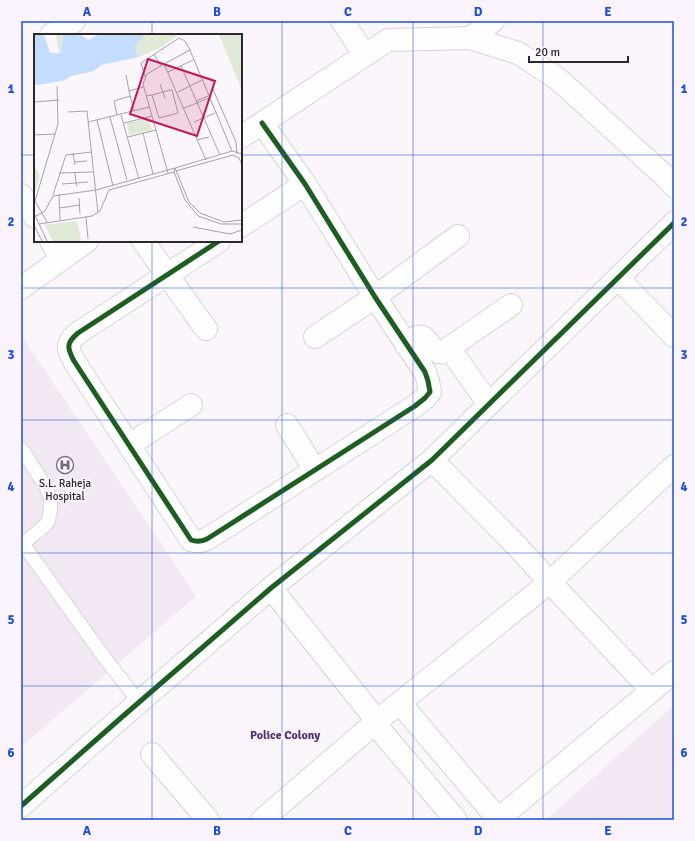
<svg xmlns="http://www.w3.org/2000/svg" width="695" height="841" viewBox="0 0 695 841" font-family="Signika,sans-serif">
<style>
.built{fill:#f1e8f3}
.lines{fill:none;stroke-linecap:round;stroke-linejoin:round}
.lane-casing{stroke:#d7d3d8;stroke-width:15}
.street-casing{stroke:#d7d3d8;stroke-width:24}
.lane{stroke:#fefeff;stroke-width:13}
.street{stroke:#fefeff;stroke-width:22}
.cycleway-casing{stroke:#fbf4fe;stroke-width:8}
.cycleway{stroke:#1b5e20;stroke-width:5}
.grid{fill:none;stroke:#1d4ed8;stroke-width:1;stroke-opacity:0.55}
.labels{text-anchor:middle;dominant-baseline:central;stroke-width:4;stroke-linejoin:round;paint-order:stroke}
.poi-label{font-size:11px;fill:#29272a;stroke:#fbf4fe}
.neighbourhood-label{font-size:12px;font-weight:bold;fill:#4b336e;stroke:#fbf4fe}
.inset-road{fill:none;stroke:#a6a3a8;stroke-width:1}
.view{fill:#c2185b;fill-opacity:0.15;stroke:#c2185b;stroke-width:2}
.inset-edge{fill:none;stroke:#29272a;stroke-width:2}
.neatline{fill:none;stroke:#1d4ed8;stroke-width:1.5}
.grid-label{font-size:13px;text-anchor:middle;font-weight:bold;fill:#1d4ed8}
</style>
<rect width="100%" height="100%" fill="#faf6fc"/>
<g class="built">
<path d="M21,335L196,596L21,747Z"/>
<path d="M674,705V820H546Z"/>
</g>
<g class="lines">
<g class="lane-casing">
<g id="lane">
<path d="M21,448L46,487L51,500L50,512L48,522L42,528L21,545"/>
<path d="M23,544L101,653L139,702"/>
</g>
</g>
<g class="street-casing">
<g id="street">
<path d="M342,21L365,55"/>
<path d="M51,35L74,21"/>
<path d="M470,38L493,21"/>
<path d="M241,137L388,40L470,38L518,53L558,79L668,179L674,186"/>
<path d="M21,195L35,217"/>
<path d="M241,226L305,184"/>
<path d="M51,241L62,259"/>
<path d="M143,241L206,329"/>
<path d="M219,241L78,333C66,343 67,348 74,361L191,540C197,542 201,542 207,539L415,406L425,398L430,392L428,381L425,372L375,297L305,184L262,123"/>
<path d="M618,278L674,336"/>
<path d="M21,288L87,241"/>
<path d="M315,337L375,297L458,236"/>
<path d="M406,345C410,342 413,339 417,337C429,333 429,355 443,352L511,305"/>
<path d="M449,348L489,404"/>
<path d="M287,425L315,470"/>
<path d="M129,445L191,405"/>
<path d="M432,460L514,543L550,582L652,691"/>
<path d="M271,588L377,721"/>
<path d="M400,703L498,819"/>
<path d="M375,724L456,820"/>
<path d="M152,754L208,820"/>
<path d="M21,806L122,717L271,588L432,460L674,223"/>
<path d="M262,820L377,721L550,582L674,466"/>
<path d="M497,820L674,672"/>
</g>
</g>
<use href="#lane" class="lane"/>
<use href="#street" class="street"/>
<g class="cycleway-casing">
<g id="cycleway">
<path d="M219,241L78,333C66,343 67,348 74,361L191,540C197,542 201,542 207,539L415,406L425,398L430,392L428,381L425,372L375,297L305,184L262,123"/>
<path d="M21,806L122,717L271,588L432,460L674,223"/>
</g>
</g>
<use href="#cycleway" class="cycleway"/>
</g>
<path class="grid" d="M152,21V35M282,21V820M413,21V820M543,21V820M21,155H35M241,155H674M152,241V820M21,288H674M21,420H674M21,553H674M21,686H674"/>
<defs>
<g id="hospital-ring" transform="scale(0.9)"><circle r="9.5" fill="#fbf4fe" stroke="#726f74" stroke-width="1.5"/><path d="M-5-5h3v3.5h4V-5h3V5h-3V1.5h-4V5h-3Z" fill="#726f74"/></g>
</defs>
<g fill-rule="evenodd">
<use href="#hospital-ring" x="65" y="465"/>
</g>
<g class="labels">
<g class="poi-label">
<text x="65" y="483">S.L. Raheja<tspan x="65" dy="13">Hospital</tspan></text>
</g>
<g class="neighbourhood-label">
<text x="285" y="735">Police Colony</text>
</g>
</g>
<g transform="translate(34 34)">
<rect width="208" height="208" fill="#faf6fc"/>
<path d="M22,1H30L27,19L24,14ZM110,1H144L124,15L104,23L101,12ZM185,1H208V56ZM115,84L118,96L95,101L93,89ZM0,131L6,142L0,163ZM43,187L47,207H19L11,191Z" fill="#e0e9d6"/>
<path d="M0,1H10L16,19H26L30,1H47L54,6L64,1H110L101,12L104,23L67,31L60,37L37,42L29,47L1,51Z" fill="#c4dcfd"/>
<path class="inset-road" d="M120,20L127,32M130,30L156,16L198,117M147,32L186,121M134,38L159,26M92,41L95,57M111,43L107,29L145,4L151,7L156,16M126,50L131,64M178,53L202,108L203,120M144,58L168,46M112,62L118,61L136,56H138L144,79L125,84L118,61M162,67L174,62M0,68L25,66M163,69L175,64M150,74L163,69M100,77L95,57L109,53M34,78L53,77L64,179M83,81L80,67L96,62M87,81L105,145M76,83L93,146M63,86L79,152M54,88L115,73M160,88L181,79M90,89L118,82M109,99L119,140M0,101L21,100M94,103L122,96M163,106L175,103M39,119L41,131M40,128L53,127M141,134L140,138L151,166L164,182L187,190H208M141,134L155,168L166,179L190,188L208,186M141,134L198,117L208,120M142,137L199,121L205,124L208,131M25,139L59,138M134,139L109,50L113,40L130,30L172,126M28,150L42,149L41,139M43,152L42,149L54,148M25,160L26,186M19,161L32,121L57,118M45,164L46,180M26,174L46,171M0,179L13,207M2,182L11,177L19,162L62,156L141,134M52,183L54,205M13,188L1,167L24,90L23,52M5,190L58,182L66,177L75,156L140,138M0,191L8,207M159,193L196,200L208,196"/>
<path class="view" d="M114,25L181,47L163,102L96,80Z"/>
<rect width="208" height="208" class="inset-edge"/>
</g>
<rect width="695" height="841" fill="none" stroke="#fbf4fe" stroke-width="44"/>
<path d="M529 56v6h99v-6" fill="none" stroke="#29272a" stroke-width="2"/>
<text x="535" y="56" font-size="12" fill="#29272a" stroke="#fbf4fe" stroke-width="3" paint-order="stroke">20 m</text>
<rect x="22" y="22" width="651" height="797" class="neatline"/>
<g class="grid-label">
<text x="87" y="16">A</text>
<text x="217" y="16">B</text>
<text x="348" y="16">C</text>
<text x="478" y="16">D</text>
<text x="608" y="16">E</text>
<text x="11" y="93">1</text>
<text x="684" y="93">1</text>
<text x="11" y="226">2</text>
<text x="684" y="226">2</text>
<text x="11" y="359">3</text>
<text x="684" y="359">3</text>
<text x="11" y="491">4</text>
<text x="684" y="491">4</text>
<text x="11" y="624">5</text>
<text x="684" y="624">5</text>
<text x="11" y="757">6</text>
<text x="684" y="757">6</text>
<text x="87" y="835">A</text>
<text x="217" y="835">B</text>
<text x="348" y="835">C</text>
<text x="478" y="835">D</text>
<text x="608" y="835">E</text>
</g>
</svg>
